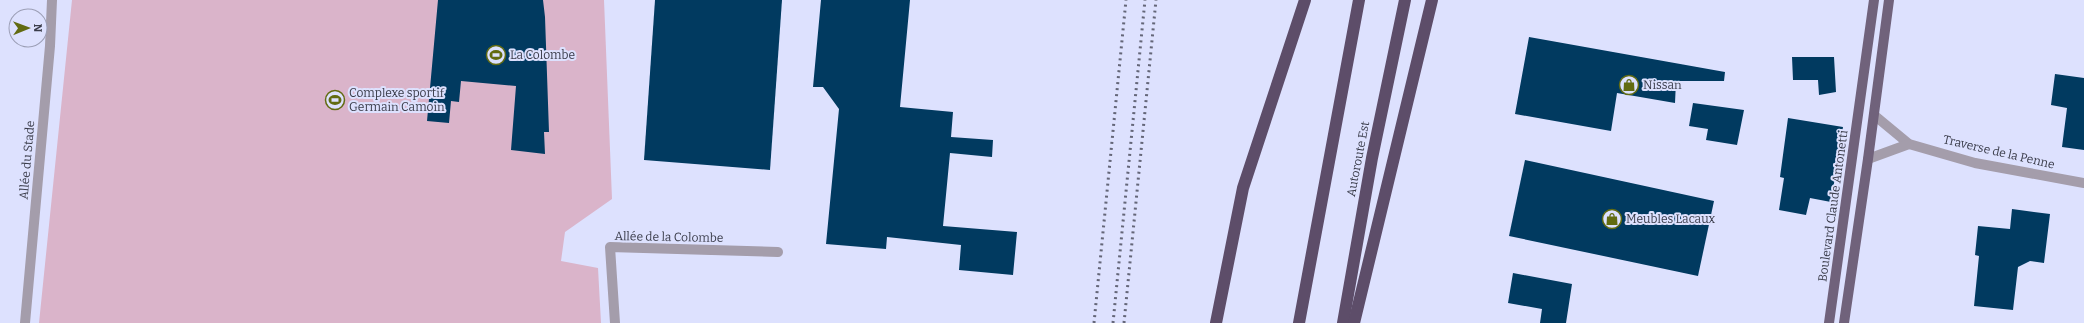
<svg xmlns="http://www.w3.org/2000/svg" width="2084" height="323" viewBox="0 0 2084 323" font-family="Bitter,serif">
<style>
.green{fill:#dab4ca}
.building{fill:#013a60}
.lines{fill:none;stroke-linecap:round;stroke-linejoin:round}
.minor{stroke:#a49dab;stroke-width:10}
.primary{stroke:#70627b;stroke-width:10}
.motorway{stroke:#5d4d69;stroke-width:12}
.rail{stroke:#646678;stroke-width:3;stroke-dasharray:2 4;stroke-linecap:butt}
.labels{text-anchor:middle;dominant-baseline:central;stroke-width:4;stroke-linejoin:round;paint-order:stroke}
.poi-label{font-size:12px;fill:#3a3c4a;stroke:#dde1fe;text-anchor:start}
.street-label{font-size:12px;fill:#3a3c4a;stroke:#dde1fe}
</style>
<rect width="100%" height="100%" fill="#dde1fe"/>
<path class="green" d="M72,0H604L612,199L565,232L561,261L598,268L601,323H39Z"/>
<g class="building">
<path d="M438,0H543L545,17L549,132H544L545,154L511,150L516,86L461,81L459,102L451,101L449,123L427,121Z"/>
<path d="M655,0H782L770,170L644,160Z"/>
<path d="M821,0H910L900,107L953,112L951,137L993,140L992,157L950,153L943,226L1017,232L1013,275L959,270L961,245L887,237L886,249L826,244L839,109L823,87H813Z"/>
<path d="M1529,37L1725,72L1724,81H1676L1675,103L1617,93L1611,131L1515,114Z"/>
<path d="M1792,57H1834L1836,92L1819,95L1818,80H1793Z"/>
<path d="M2055,74L2084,78V150L2062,147L2067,108L2051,105Z"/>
<path d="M1693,103L1744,110L1737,145L1706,140L1708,129L1689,126Z"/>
<path d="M1788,118L1843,127L1831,202L1810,198L1806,215L1779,210L1784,178L1780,177Z"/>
<path d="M1525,160L1714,201L1698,276L1509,236Z"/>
<path d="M2012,209L2050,214L2044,263L2030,261L2018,267L2013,310L1974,306L1979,256L1975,255L1978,226L2010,229Z"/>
<path d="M1513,273L1572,284L1566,323H1540L1542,309L1508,303Z"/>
</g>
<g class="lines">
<g class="minor">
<path d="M1874,115L1909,144L1975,163L2084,183"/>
<path d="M1868,159L1909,144"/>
<path d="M25,323L50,46L52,0"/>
<path d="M615,323L610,247L778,252"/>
</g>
<g class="primary">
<path d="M1829,323L1874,0"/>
<path d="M1844,323L1868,159L1889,0"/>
</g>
<g class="motorway">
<path d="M1216,323L1243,188L1305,0"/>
<path d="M1299,323L1359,0"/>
<path d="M1343,323L1372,158L1405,0"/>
<path d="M1354,323L1432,0"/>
</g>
<g class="rail">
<path d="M1094,323L1126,0"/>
<path d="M1113,323L1145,0"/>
<path d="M1124,323L1156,0"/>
</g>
</g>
<defs>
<g id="stadium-ring" transform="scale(1)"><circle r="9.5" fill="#dde1fe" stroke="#626b11" stroke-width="1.5"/><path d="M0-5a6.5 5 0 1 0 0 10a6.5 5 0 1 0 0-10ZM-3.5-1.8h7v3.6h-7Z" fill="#626b11"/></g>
<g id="shop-ring" transform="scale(1)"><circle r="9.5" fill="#dde1fe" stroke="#626b11" stroke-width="1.5"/><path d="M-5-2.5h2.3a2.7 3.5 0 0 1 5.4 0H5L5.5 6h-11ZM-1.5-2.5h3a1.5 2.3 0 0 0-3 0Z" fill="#626b11"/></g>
</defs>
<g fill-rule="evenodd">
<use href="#stadium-ring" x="496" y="55"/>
<use href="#shop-ring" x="1629" y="85"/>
<use href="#stadium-ring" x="335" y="100"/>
<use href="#shop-ring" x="1612" y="219"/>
</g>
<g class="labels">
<g class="poi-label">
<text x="510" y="55">La Colombe</text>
<text x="1643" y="85">Nissan</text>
<text x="349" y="93">Complexe sportif<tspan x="349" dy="14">Germain Camoin</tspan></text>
<text x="1626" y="219">Meubles Lacaux</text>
</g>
<g class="street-label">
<text transform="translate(1999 152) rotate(13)">Traverse de la Penne</text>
<text transform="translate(1358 159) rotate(-79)">Autoroute Est</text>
<text transform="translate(27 160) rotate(-85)">Allée du Stade</text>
<text transform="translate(1833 206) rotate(-82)">Boulevard Claude Antonetti</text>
<text transform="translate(669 237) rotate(1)">Allée de la Colombe</text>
</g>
</g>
<g transform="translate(28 28) rotate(89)"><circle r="19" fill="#dde1fe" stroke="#9c9fb6"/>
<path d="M0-3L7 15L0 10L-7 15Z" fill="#626b11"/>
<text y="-6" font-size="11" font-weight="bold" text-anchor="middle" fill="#3a3c4a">N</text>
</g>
</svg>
